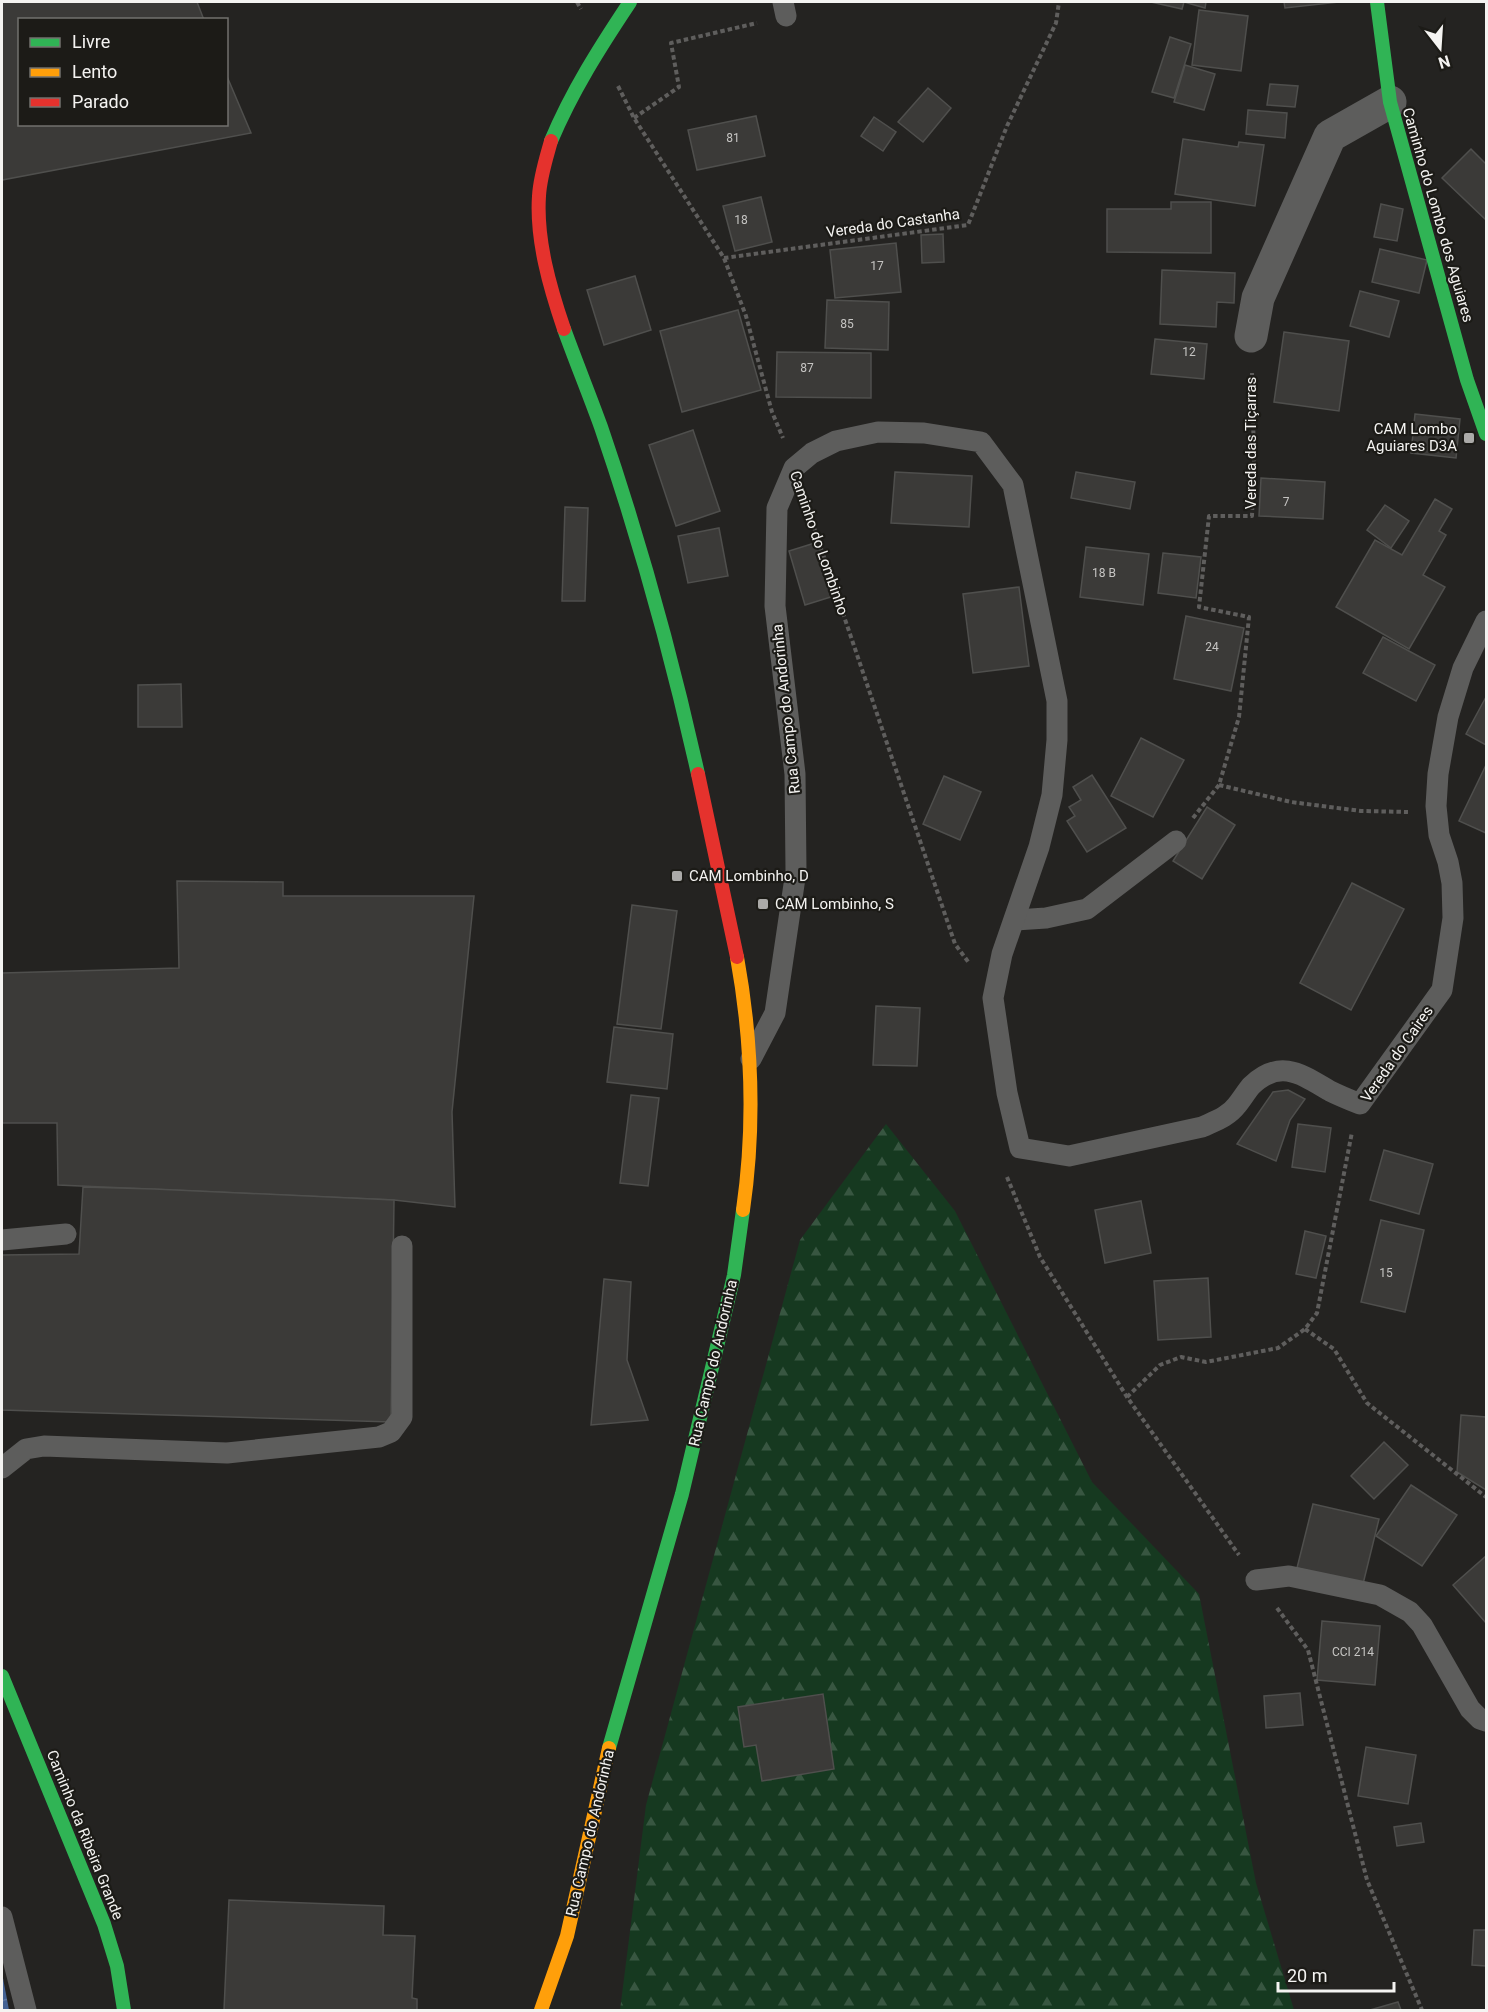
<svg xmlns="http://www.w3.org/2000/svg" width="1488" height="2012" viewBox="0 0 1488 2012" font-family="Roboto,sans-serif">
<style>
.forest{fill:url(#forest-firs)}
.water{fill:url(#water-ripples)}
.building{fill:#3b3a38;stroke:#4f4f4d;stroke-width:1.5}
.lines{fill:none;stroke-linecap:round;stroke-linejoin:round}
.path{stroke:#5f5e5d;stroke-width:4;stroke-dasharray:4.5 3;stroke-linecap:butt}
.lane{stroke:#5d5d5c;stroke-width:21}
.street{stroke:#5d5d5c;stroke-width:33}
.fast{stroke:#30b455;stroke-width:14}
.slow{stroke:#ff9f0a;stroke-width:14}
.jam{stroke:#e5322d;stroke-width:14}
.poi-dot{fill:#abaaa8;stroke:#1c1b17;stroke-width:2}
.labels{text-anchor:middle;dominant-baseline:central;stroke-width:4.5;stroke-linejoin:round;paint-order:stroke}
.number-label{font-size:12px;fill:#c6c5c3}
.street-label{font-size:15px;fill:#f4f3f1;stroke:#1c1b17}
.poi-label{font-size:15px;fill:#f4f3f1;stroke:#1c1b17;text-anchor:start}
</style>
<defs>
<pattern id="forest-firs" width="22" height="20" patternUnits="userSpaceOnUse" patternTransform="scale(1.5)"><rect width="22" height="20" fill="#163920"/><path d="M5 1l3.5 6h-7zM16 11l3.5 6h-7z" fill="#385641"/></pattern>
<pattern id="water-ripples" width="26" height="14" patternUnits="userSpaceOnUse" patternTransform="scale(1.5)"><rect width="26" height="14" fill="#436192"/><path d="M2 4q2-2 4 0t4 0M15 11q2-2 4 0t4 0" fill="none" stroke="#5f78a2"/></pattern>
</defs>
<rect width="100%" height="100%" fill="#242321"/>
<path class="forest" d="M886,1124L955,1211L1092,1482L1199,1594L1256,1883L1294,2010H620L646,1805L800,1240Z"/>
<path class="water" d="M2,1973L9,2010H2Z"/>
<g class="building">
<path d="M2,2H197L204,20H20V124H226V74L251,133L2,180Z"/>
<path d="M1151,2H1206L1205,8L1184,2L1182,9Z"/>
<path d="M1284,2H1339L1285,8Z"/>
<path d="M1199,10L1248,16L1241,71L1192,65Z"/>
<path d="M1170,37L1191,44L1174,98L1152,92Z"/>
<path d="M1185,65L1215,74L1204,110L1174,102Z"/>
<path d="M1270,84L1298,86L1295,107L1267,105Z"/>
<path d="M928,88L951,108L923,142L898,122Z"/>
<path d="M1248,110L1287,113L1285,138L1246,134Z"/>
<path d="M756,116L765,156L697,170L688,130Z"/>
<path d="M874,117L896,132L883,151L861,136Z"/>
<path d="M1183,139L1238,147L1239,142L1264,145L1255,206L1175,194Z"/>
<path d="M1471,149L1486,164V220L1442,178Z"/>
<path d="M761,197L772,242L735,251L723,206Z"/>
<path d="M1171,202H1211V253L1107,252V209H1171Z"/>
<path d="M1381,204L1403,209L1397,241L1374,237Z"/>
<path d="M943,234L944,262L922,263L921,235Z"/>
<path d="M896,243L901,292L835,298L830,250Z"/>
<path d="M1380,249L1427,260L1419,293L1372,282Z"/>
<path d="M1162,270L1235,273L1234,303L1217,302L1216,327L1160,324Z"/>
<path d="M635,276L651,330L604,345L587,290Z"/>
<path d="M1360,291L1399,301L1389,337L1350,326Z"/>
<path d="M827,300L889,302L888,350L825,348Z"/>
<path d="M738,310L761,390L682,412L660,331Z"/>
<path d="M1284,332L1349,341L1339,411L1274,402Z"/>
<path d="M1155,339L1207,344L1204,379L1151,374Z"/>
<path d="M777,352L871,353V398L776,397Z"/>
<path d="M1415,414L1460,419L1456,458L1411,453Z"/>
<path d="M693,430L720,511L676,526L649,445Z"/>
<path d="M895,472L972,476L969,527L891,523Z"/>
<path d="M1076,472L1135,482L1130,509L1071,498Z"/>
<path d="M1261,478L1325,482L1323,519L1259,516Z"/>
<path d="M1435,499L1452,509L1439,531L1446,535L1423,575L1445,587L1409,649L1336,607L1375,540L1402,555Z"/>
<path d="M1385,505L1409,521L1391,548L1367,530Z"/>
<path d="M565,507L588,508L585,601H562Z"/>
<path d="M719,528L728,576L688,583L678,536Z"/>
<path d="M818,542L834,596L805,605L789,551Z"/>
<path d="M1086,547L1149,554L1143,605L1080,597Z"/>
<path d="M1163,553L1201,557L1196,598L1158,593Z"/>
<path d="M1019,587L1029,666L973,673L963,594Z"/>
<path d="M1186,616L1244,628L1231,691L1174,679Z"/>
<path d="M1383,637L1435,665L1416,701L1363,673Z"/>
<path d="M181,684L182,727H138V685Z"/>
<path d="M1486,697V745L1466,734Z"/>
<path d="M1141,738L1184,760L1153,817L1111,796Z"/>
<path d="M1486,765V833L1459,821Z"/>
<path d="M1092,775L1126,828L1087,852L1067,821L1075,816L1069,807L1081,800L1073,787Z"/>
<path d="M944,776L981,792L960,840L923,824Z"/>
<path d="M1207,807L1235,825L1202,879L1173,861Z"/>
<path d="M177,881L283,882V896H474L452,1112L455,1207L394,1200L58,1185L57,1123H2V973L179,968Z"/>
<path d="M1352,883L1404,909L1351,1010L1300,983Z"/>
<path d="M632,905L677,911L661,1029L617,1024Z"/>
<path d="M876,1006L920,1008L917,1066L873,1065Z"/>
<path d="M614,1027L673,1034L667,1089L607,1082Z"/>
<path d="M1288,1090L1305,1099L1290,1120L1276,1161L1237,1144L1273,1092Z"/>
<path d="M631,1095L659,1098L648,1186L620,1183Z"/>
<path d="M1298,1124L1331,1128L1325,1172L1292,1167Z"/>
<path d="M1384,1150L1433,1164L1419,1214L1370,1200Z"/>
<path d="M83,1187L154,1189L394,1200L391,1422L2,1410V1255L79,1254Z"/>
<path d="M1141,1201L1151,1253L1105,1263L1095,1210Z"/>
<path d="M1381,1220L1424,1230L1405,1312L1361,1302Z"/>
<path d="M1305,1231L1326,1236L1316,1278L1296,1274Z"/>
<path d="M1208,1278L1211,1337L1158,1340L1154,1281Z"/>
<path d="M604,1279L631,1282L627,1360L648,1420L591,1425Z"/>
<path d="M1461,1415L1486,1417V1490L1457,1472Z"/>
<path d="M1384,1442L1408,1465L1374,1499L1351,1476Z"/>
<path d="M1411,1485L1457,1515L1422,1566L1376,1536Z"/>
<path d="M1313,1504L1379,1519L1363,1584L1297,1568Z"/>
<path d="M1486,1556V1623L1453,1585Z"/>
<path d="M1322,1621L1380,1626L1375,1685L1317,1680Z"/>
<path d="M1300,1693L1303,1725L1266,1728L1264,1696Z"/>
<path d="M823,1694L834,1769L762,1781L756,1745L744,1747L738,1707Z"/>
<path d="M1366,1747L1416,1755L1408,1804L1358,1796Z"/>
<path d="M1421,1823L1424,1842L1397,1846L1394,1827Z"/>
<path d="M229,1900L384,1906L383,1935L415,1936L412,1998L417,1999V2010H224Z"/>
<path d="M1474,1930H1486V1966L1472,1965Z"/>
<path d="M1398,2002L1401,2010H1370Z"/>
</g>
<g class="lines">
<g class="path">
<path d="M577,2L581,9"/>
<path d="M618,86L634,118L724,258L746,316L772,412L783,438"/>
<path d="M634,118L679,87L671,43L757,23"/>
<path d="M724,258L968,225L1007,126L1056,23L1059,2"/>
<path d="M809,513L955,944L969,963"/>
<path d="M1219,785L1291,802L1361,811L1408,812"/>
<path d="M1193,818L1219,785L1239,717L1249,617L1199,607L1209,516H1252L1254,460L1252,373"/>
<path d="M1007,1177L1040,1257L1127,1397L1239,1555"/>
<path d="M1305,1329L1334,1349L1367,1403L1486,1497"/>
<path d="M1127,1397L1160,1365L1181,1357L1206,1362L1278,1348L1305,1329L1317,1313L1352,1132"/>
<path d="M1277,1608L1308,1650L1367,1880L1422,2010"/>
</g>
<g class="lane">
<path d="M783,2L786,16"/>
<path d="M1015,920L1046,918L1087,909L1176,841"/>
<path d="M751,1059L775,1013L796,871L795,774L775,606L777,508L794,468L812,453L836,441L878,432L924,433L981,442L1013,485L1057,701V740L1052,795L1039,847L1002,954L993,998L1007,1093L1020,1148L1069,1156L1202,1127C1215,1121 1228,1117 1237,1105C1242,1099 1246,1092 1251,1086C1280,1058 1301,1074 1330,1091C1340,1096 1350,1100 1360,1104L1442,990L1453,918L1452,883L1448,862L1439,835L1436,806L1438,774L1448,717L1463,668L1486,621"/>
<path d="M2,1240L66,1234"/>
<path d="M2,1468L26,1449L44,1446L227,1453L379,1437L391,1432L402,1417V1246"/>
<path d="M1256,1580L1289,1576L1380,1595L1410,1612L1422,1625L1470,1709L1480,1719L1486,1721"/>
<path d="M2,1917L26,2010"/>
</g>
<path class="street" d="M1251,336L1258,298L1330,136L1390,102"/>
<g class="fast">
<path d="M1377,2L1390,102L1467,380L1486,434"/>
<path d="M551,141C572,91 600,47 630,2"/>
<path d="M564,329C576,362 589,394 601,427C640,541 672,657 698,774"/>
<path d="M2,1676L104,1924L117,1966L124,2010"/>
<path d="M609,1748L682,1494L734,1275L743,1210"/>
</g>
<g class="slow">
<path d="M737,957C752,1040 755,1127 743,1210"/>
<path d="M541,2010L567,1936L609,1748"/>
</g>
<g class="jam">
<path d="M551,141C546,159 540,177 539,196C536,240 550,288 564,329"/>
<path d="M698,774L737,957"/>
</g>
</g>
<g class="poi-dot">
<rect x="1463" y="432" width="12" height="12" rx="3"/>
<rect x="671" y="870" width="12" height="12" rx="3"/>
<rect x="757" y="898" width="12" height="12" rx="3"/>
</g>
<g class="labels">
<g class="number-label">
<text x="733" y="138">81</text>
<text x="741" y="220">18</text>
<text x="877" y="266">17</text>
<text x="847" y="324">85</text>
<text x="1189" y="352">12</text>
<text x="807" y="368">87</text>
<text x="1286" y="502">7</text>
<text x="1104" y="573">18 B</text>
<text x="1212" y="647">24</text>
<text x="1386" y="1273">15</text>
<text x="1353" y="1652">CCI 214</text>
</g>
<g class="street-label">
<text transform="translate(1438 215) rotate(74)">Caminho do Lombo dos Aguiares</text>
<text transform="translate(893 223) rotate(-8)">Vereda do Castanha</text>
<text transform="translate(1251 443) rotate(-90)">Vereda das Tiçarras</text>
<text transform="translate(819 543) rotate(71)">Caminho do Lombinho</text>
<text transform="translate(786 709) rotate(-96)">Rua Campo do Andorinha</text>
<text transform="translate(1397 1054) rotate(-55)">Vereda do Caires</text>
<text transform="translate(713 1363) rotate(-77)">Rua Campo do Andorinha</text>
<text transform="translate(590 1833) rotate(-77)">Rua Campo do Andorinha</text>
<text transform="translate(85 1835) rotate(68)">Caminho da Ribeira Grande</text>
</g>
<g class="poi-label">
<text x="1457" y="429" text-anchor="end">CAM Lombo<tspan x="1457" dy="17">Aguiares D3A</tspan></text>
<text x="689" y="876">CAM Lombinho, D</text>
<text x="775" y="904">CAM Lombinho, S</text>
</g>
</g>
<rect width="1488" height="2012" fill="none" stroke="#f4f3f1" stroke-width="6"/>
<rect x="18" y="18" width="210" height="108" fill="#1c1b17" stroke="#72716e" stroke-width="1.5"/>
<rect x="30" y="38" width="30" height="9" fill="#30b455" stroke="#72716e" stroke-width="1.5"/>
<text x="72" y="48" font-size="18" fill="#f4f3f1">Livre</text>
<rect x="30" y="68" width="30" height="9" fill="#ff9f0a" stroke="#72716e" stroke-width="1.5"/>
<text x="72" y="78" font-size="18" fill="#f4f3f1">Lento</text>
<rect x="30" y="98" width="30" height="9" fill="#e5322d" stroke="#72716e" stroke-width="1.5"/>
<text x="72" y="108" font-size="18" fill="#f4f3f1">Parado</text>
<g transform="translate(1440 48) rotate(163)" stroke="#1c1b17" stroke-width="4.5" paint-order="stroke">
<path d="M0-4.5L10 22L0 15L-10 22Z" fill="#f4f3f1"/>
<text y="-9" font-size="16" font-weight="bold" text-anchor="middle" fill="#f4f3f1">N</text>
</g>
<path d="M1278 1982v9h116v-9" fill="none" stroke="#f4f3f1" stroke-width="3"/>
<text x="1287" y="1982" font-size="18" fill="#f4f3f1" stroke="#1c1b17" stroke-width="4.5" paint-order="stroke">20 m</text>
</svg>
